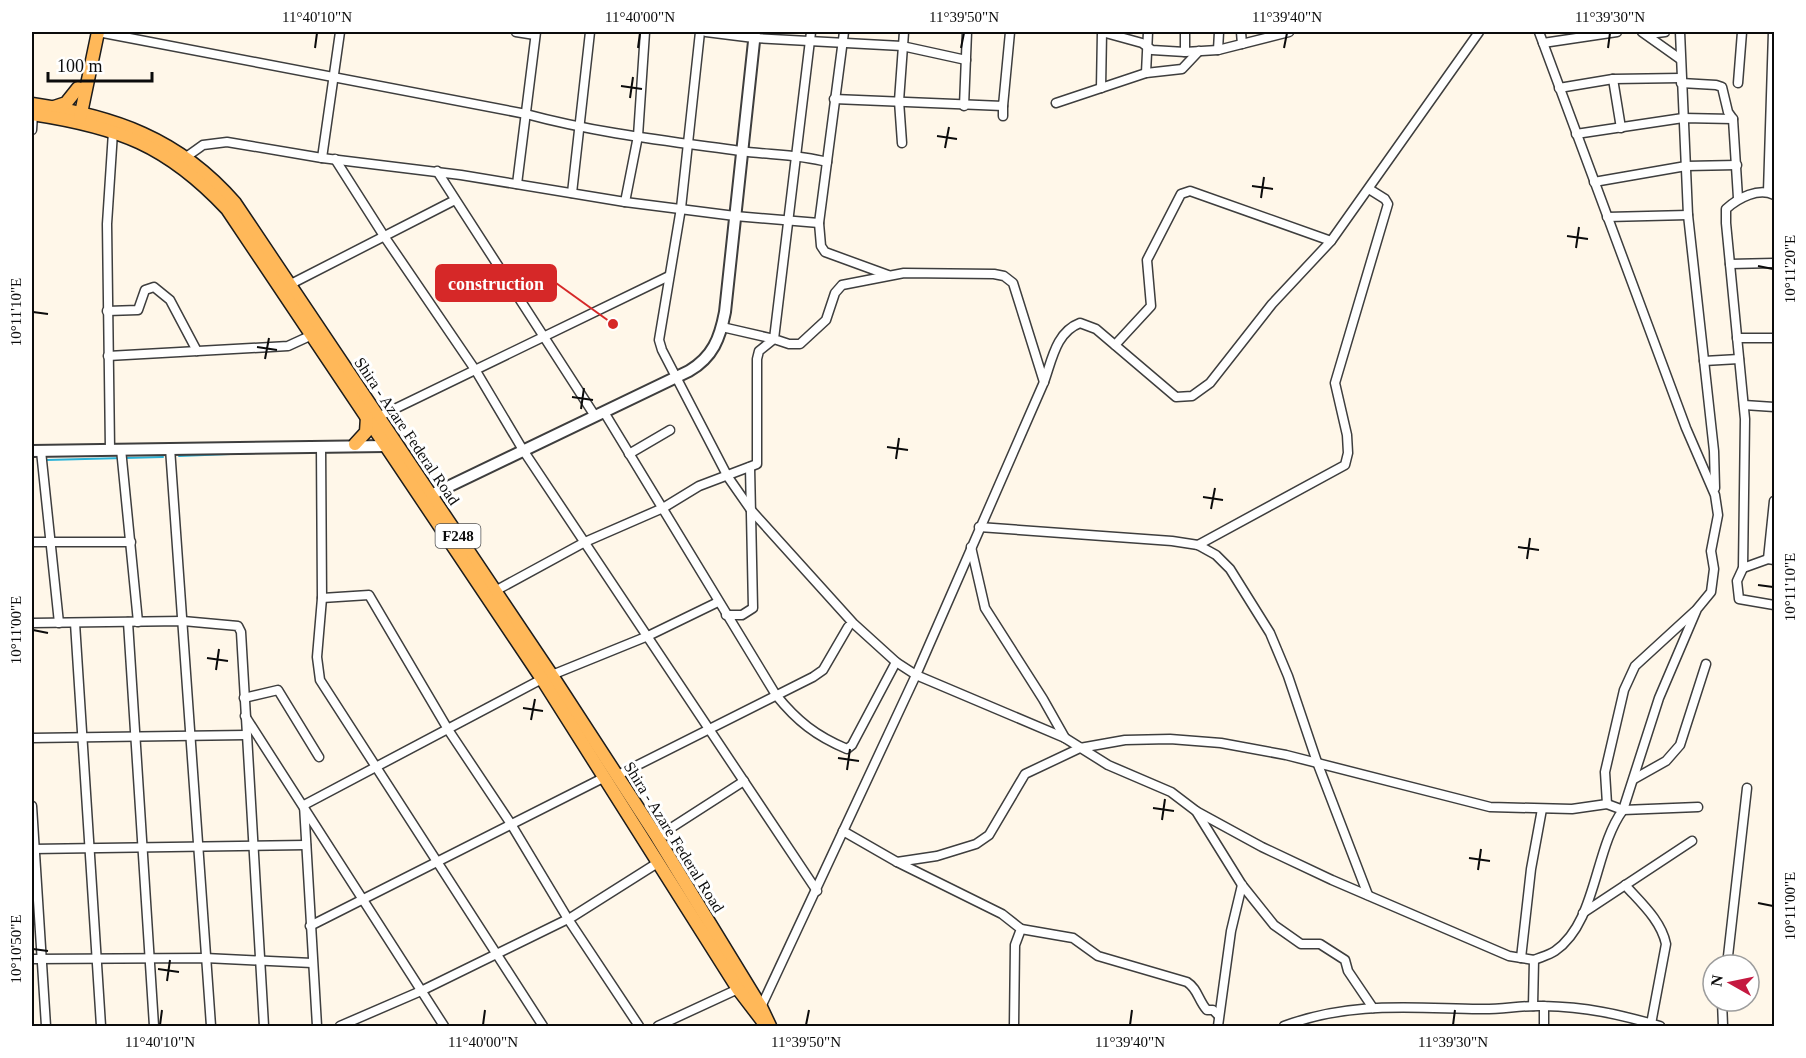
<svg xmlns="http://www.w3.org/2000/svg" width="1806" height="1058" viewBox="0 0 1806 1058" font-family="Georgia,serif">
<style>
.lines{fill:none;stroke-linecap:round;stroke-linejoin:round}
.stream{stroke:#2ab2d8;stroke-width:2}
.minor-casing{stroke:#3e3e3e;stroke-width:11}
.tertiary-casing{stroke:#3e3e3e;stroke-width:14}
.primary-casing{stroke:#1c1c1c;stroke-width:15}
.minor{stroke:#fff;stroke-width:8}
.tertiary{stroke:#fff;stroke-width:10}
.primary{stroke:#ffb859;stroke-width:12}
.ticks{fill:none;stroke:#0b0b0b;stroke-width:2}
.labels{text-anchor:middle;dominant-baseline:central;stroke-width:6;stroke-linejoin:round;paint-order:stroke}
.shield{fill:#fff;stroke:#545454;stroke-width:1.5}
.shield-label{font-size:15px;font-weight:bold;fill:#0b0b0b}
.street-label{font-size:16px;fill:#0b0b0b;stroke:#fff}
.leader{fill:none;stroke:#d62828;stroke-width:2}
.callout-dot{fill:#d62828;stroke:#fff;stroke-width:2}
.callout{fill:#d62828;stroke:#d62828;stroke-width:2}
.callout-label{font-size:18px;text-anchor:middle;font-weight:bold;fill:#fff}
.neatline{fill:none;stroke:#0b0b0b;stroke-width:2}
.ticks-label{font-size:15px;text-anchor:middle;fill:#0b0b0b}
</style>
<rect width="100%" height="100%" fill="#fff7e9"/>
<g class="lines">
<g class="stream">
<path d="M359,452H378"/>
<path d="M179,456L256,453"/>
<path d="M46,460L163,457"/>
</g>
<g class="minor-casing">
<g id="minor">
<path d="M98,32L526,114C596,133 668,141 740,151C770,155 798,154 827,162"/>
<path d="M516,32L535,35"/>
<path d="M700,32L681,208L659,340L662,350L728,477L751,510L853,623L896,662L916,675L1065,738L1108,765L1171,792L1196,811L1242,885L1274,925L1301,944H1320L1345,960L1348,971L1373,1008"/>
<path d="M706,32L754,38L902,46L966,60"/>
<path d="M811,32L774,339L789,344H800L826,320L835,293L842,285L904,273L994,274L1004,276L1013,283L1044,382"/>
<path d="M844,32L819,223L821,246L825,252L888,275"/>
<path d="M1102,32L1142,43L1152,50L1185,52L1218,50L1289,32"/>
<path d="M1241,32L1242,44"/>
<path d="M1642,32L1680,59"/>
<path d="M1680,32L1688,215L1714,451L1715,488"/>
<path d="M1649,34L1665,32"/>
<path d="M1543,43L1617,32"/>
<path d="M1218,50L1219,32"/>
<path d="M1185,52V32"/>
<path d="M1146,73L1148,32"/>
<path d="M1613,79L1621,128"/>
<path d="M1681,83L1716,85L1722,87L1728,112L1733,119L1738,198"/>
<path d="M1738,83L1742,32"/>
<path d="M1101,88L1102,32"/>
<path d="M1559,88L1613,79L1681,78"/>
<path d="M834,99L1003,106L1010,32"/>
<path d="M1056,103L1146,73L1182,69L1199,51"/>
<path d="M964,106L967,32"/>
<path d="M1003,106V116"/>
<path d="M32,130L33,114"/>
<path d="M1576,134L1683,118L1733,119"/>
<path d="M902,143L899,101L904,32"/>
<path d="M322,158L340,32"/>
<path d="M335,159L384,236L476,371L523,450L817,891"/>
<path d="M182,160L203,145L227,142L322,158L461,175L625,202L735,216L819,223"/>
<path d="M437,171L595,416"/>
<path d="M1594,182L1686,166L1737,165"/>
<path d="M517,184L536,32"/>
<path d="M1768,192L1773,32"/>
<path d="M572,193L590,32"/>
<path d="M1774,195C1759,187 1738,198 1726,209V223L1745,419L1743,568L1737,581L1739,599L1774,605"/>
<path d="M625,202L638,136L645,32"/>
<path d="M1607,217L1688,215"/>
<path d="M1730,264L1774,263"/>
<path d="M289,285L455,200"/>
<path d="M107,311L138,310L145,290L154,287L170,300L197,351"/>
<path d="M1737,338H1774"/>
<path d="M1115,345L1151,306L1147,260L1181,194L1190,191L1331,241"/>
<path d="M108,356L288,346L312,335"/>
<path d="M1704,361L1739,359"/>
<path d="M1744,405L1774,407"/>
<path d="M604,412L776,695C797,721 816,736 847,749L852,745L896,662"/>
<path d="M378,417L669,276"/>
<path d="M321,446L322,598L317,657L320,680L543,1026"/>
<path d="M170,448L211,1026"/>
<path d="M110,449L107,224L113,132"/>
<path d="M121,449L138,622"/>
<path d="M41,451L59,623"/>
<path d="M629,454L670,430"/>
<path d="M979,527L1172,541L1198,545L1216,555L1230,569L1270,633L1288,676L1317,762L1368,895"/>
<path d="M32,542H131"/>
<path d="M1198,545L1345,465L1348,453L1347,435L1335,383L1388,204L1385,199L1369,189"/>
<path d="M971,547L985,608L1043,699L1065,738"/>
<path d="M1768,559L1774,501"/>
<path d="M1743,568L1768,559L1774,560"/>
<path d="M495,591L585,542L663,508L699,486L757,464V359L759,351L774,339L722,327"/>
<path d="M322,598L369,595L449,731L511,824L568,919L639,1026"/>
<path d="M726,615H742L753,608L750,467"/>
<path d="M128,622L154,1026"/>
<path d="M32,623L183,621L238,626L241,632L264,1026"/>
<path d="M75,623L101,1026"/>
<path d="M244,698L278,690L319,757"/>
<path d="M245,716L444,1026"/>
<path d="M32,738L246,735"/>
<path d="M616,776L813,677L823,670L848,627"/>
<path d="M1634,779L1666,761L1680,745L1706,664"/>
<path d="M1607,804L1605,772L1624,690L1635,666L1695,611"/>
<path d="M304,805L542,679L648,636L718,602"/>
<path d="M304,805L317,1026"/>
<path d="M32,806L46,1026"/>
<path d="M1196,811L1262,847L1332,880L1509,956L1534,960L1533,1006"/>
<path d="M843,831L897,862L1002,914L1021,929L1015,945L1014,1026"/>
<path d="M657,837L744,781"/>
<path d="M32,849L306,845"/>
<path d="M897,862L937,856L976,844L989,835L1025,774L1080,748L1125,740L1170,739L1221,743L1286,755L1490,807L1572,809L1607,804L1623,810L1698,807"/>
<path d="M1625,885C1640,902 1661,920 1666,944L1651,1024"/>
<path d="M1583,913L1692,841"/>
<path d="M310,926L605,777"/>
<path d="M1021,929L1073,938L1098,956L1187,982C1198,989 1198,1000 1207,1010H1213L1218,1015"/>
<path d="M1521,958L1531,869L1542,809"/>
<path d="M32,959L205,958L312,963"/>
<path d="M1534,960C1541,957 1549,955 1555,951C1597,922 1594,849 1623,810L1659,698L1697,609L1711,592L1714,569L1711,551L1718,515L1715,495L1686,428L1539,32"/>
<path d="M1727,965L1747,788"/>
<path d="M1722,1001L1723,1026"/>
<path d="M1544,1006V1026"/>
<path d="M761,1007L916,675L1044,382C1052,360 1056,332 1080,323L1096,329L1176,397L1192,396L1210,383L1272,304L1331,241L1479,32"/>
<path d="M340,1026L421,991L572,917L659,862"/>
<path d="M658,1026L738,989"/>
<path d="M1218,1026L1231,931L1242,885"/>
<path d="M1284,1026C1351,1001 1409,1008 1479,1009C1500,1010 1522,1005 1543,1006C1587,1007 1618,1014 1660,1026"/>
</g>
</g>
<g class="tertiary-casing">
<g id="tertiary">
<path d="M32,451L386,446"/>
<path d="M431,495L689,371C713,357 720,338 725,312L755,32"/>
</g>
</g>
<g class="primary-casing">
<g id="primary">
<path d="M32,104C113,116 179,138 235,203L553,677L657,837L761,1007L770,1026"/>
<path d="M54,107L66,103L78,88"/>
<path d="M32,114C118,127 167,145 227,209L542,679L738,989L764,1023"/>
<path d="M80,118L98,32"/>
<path d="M355,444L366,432L367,417"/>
</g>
</g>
<use href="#minor" class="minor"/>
<use href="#tertiary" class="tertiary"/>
<use href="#primary" class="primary"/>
</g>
<path class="ticks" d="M315,48L317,33M638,48L640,33M961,48L964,33M1284,48L1287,33M1608,48L1610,33M621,86L642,89M630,98L633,77M937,136L957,139M945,148L949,127M1252,186L1273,189M1261,198L1264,177M1567,236L1588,239M1576,248L1579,227M1758,266L1773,269M33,312L48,314M257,347L277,350M265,359L269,338M572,397L593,400M581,409L584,388M887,447L908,450M896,459L899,438M1203,497L1223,500M1211,509L1215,488M1518,547L1539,550M1527,559L1530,538M1758,585L1773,587M33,630L48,633M207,658L228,661M216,670L219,649M523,708L543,711M531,720L535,699M838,758L859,761M847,770L850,749M1153,808L1174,811M1162,820L1165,799M1469,858L1490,861M1478,870L1481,849M1758,903L1773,906M33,949L48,951M158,969L179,972M167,981L170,960M160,1025L162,1010M483,1025L485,1010M806,1025L809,1010M1130,1025L1132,1010M1453,1025L1455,1010"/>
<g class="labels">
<rect class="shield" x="435.5" y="524" width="45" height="24" rx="4.5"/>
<g class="shield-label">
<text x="458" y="536">F248</text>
</g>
<g class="street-label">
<text transform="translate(407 431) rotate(56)">Shira - Azare Federal Road</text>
<text transform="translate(674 837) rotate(58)">Shira - Azare Federal Road</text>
</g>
</g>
<path class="leader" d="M613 324L556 283"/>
<circle class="callout-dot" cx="613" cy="324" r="6"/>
<rect class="callout" x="436" y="265" width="120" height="36" rx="6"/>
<g class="callout-label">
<text x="496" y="290">construction</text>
</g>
<rect width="1806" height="1058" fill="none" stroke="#ffffff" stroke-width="66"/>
<g transform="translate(1731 983) rotate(279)"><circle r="28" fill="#ffffff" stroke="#9d9d9d" stroke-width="1.5"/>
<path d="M0-4.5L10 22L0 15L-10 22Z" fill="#c51940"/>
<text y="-9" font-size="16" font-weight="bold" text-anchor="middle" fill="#0b0b0b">N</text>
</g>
<path d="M48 72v9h104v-9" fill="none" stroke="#0b0b0b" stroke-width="3"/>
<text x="57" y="72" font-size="18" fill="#0b0b0b" stroke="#ffffff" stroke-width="4.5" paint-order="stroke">100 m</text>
<rect x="33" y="33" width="1740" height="992" class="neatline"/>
<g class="ticks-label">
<text x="317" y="22">11°40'10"N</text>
<text x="640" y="22">11°40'00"N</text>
<text x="964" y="22">11°39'50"N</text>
<text x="1287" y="22">11°39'40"N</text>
<text x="1610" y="22">11°39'30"N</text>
<text transform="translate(1790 269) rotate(-90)" y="5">10°11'20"E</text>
<text transform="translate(16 312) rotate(-90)" y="5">10°11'10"E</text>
<text transform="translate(1790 587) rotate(-90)" y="5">10°11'10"E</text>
<text transform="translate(16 630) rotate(-90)" y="5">10°11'00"E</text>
<text transform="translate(1790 906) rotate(-90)" y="5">10°11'00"E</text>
<text transform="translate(16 949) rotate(-90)" y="5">10°10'50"E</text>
<text x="160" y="1047">11°40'10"N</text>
<text x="483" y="1047">11°40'00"N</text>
<text x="806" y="1047">11°39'50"N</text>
<text x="1130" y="1047">11°39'40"N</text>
<text x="1453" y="1047">11°39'30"N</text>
</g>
</svg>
